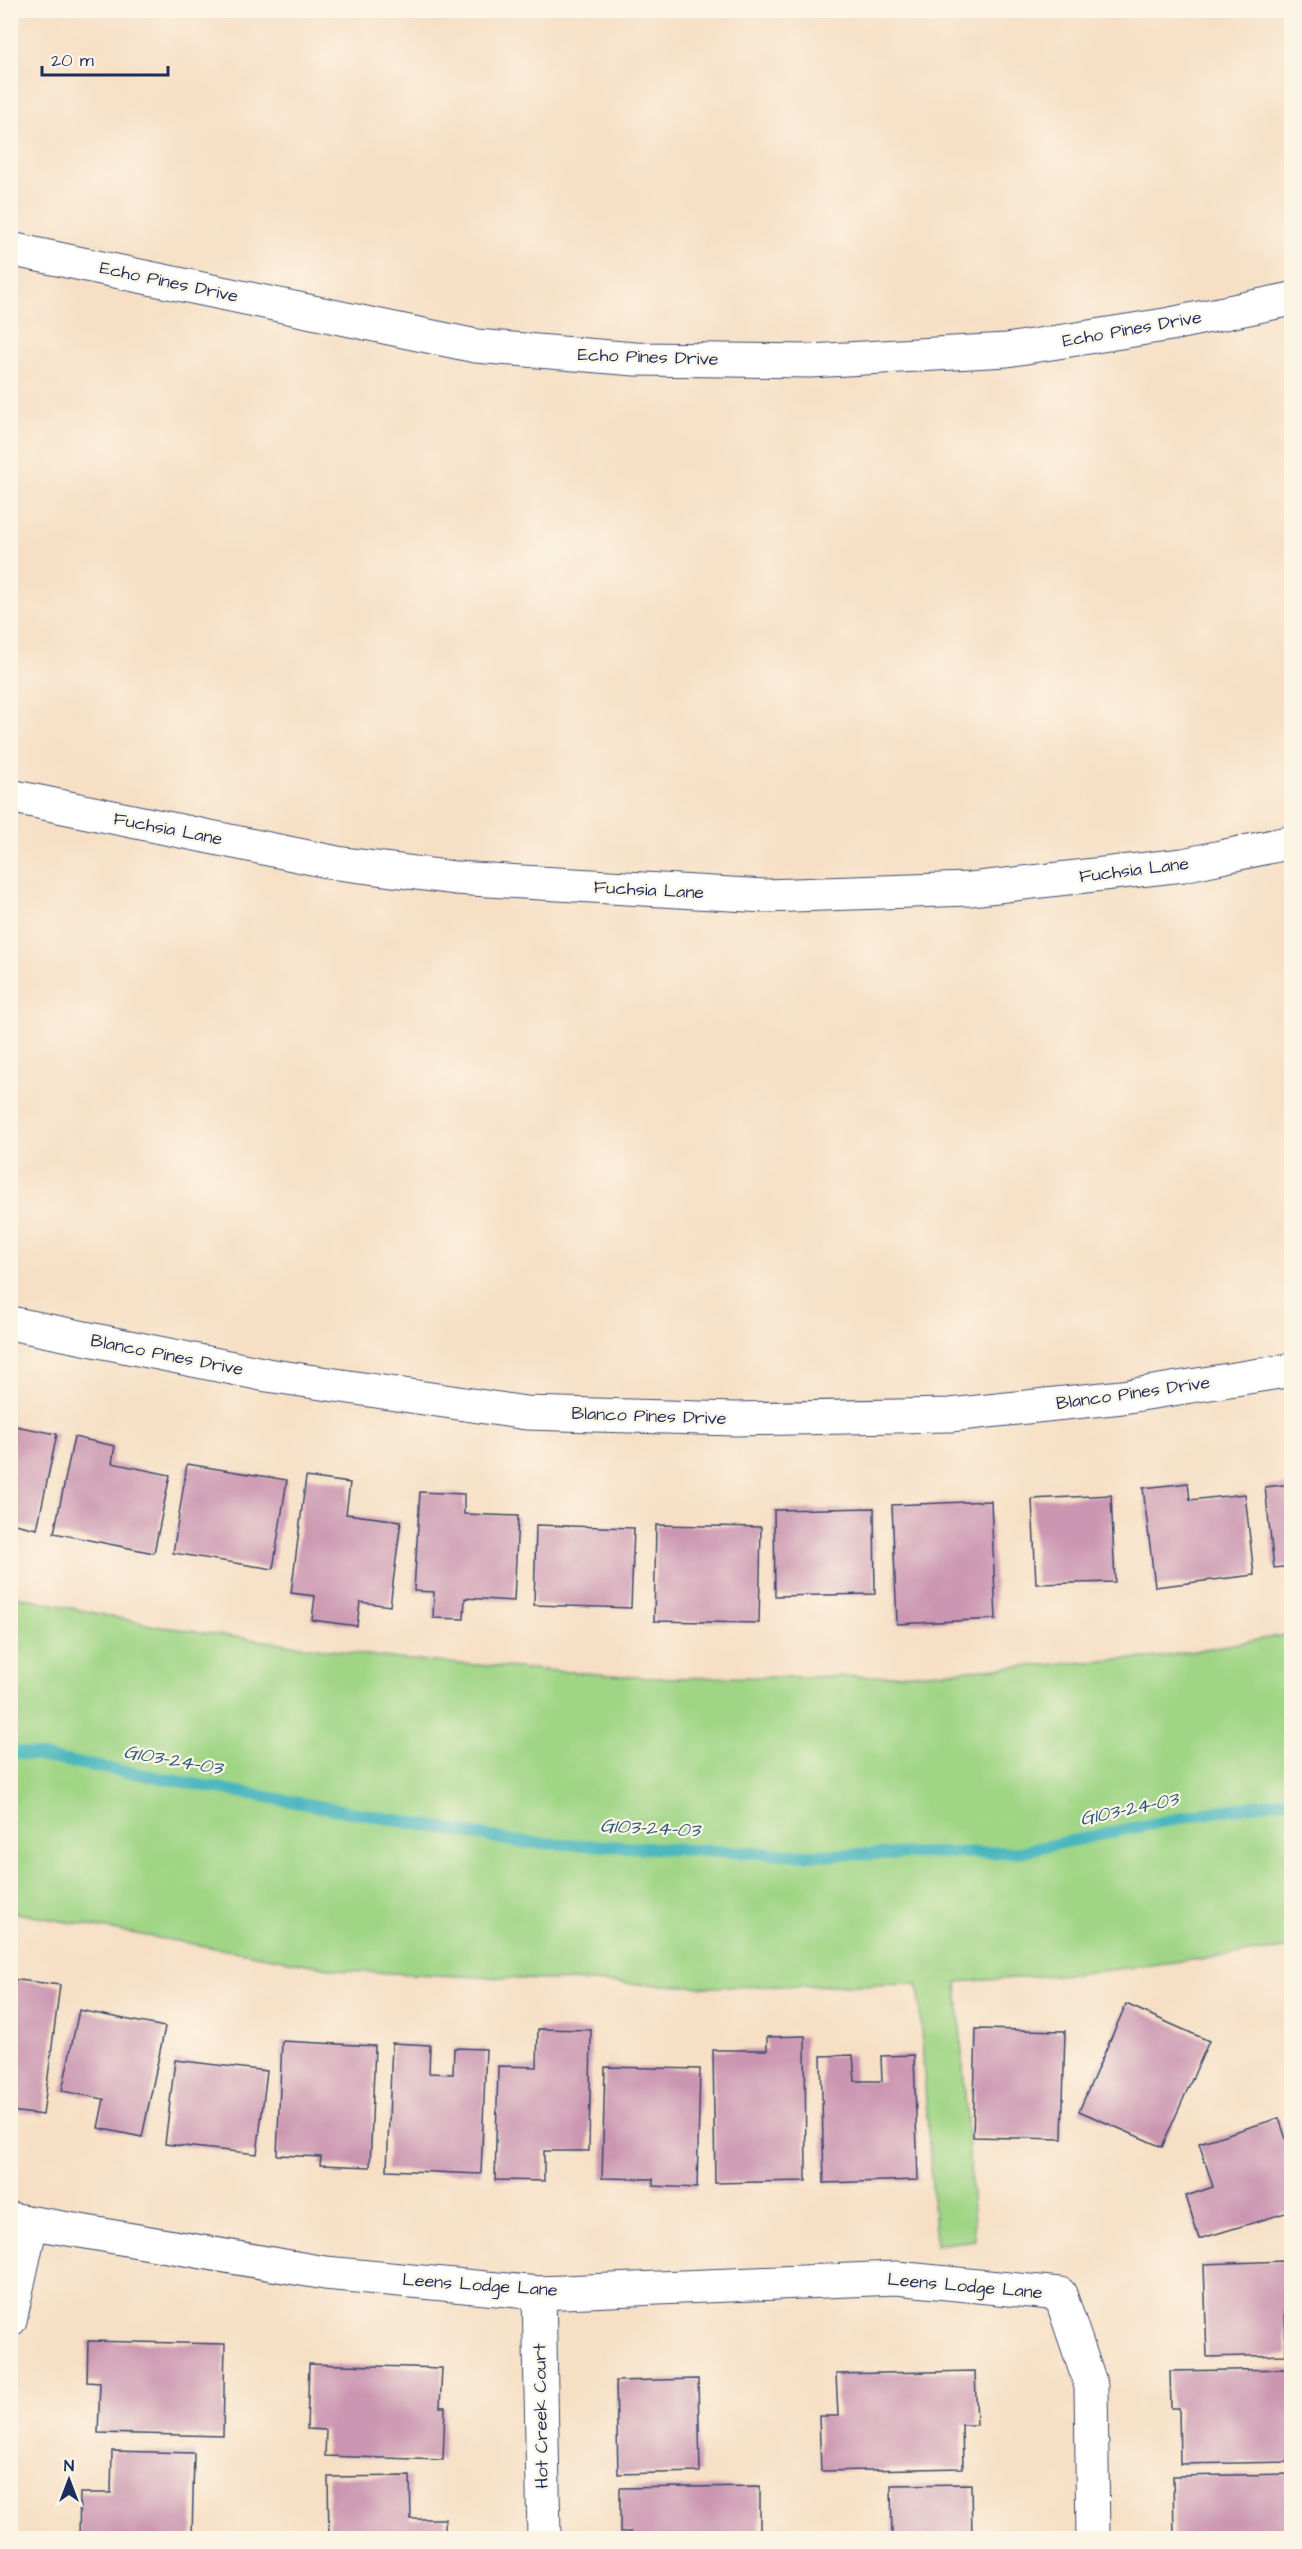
<svg xmlns="http://www.w3.org/2000/svg" width="1302" height="2549" viewBox="0 0 1302 2549" font-family="'Architects Daughter',sans-serif">
<style>
.green{fill:#a0d586;stroke:#5e8272;stroke-width:1.5}
.lines{fill:none;stroke-linecap:round;stroke-linejoin:round}
.stream{stroke:#47b6be;stroke-width:12}
.building{fill:#cb96b1}
.street-casing{stroke:#3c496d;stroke-width:35}
.street{stroke:#fff;stroke-width:33}
.labels{text-anchor:middle;dominant-baseline:central;stroke-width:4.5;stroke-linejoin:round;paint-order:stroke}
.street-label{font-size:18px;fill:#1b2f5e;stroke:#fcf5e5}
.water-label{font-size:20px;font-style:italic;fill:#28587b;stroke:#fcf5e5}
</style>
<rect width="100%" height="100%" fill="#fcf5e5"/>
<filter id="ink" filterUnits="userSpaceOnUse"><feTurbulence type="fractalNoise" baseFrequency=".0167" numOctaves="2"/><feDisplacementMap in="SourceGraphic" scale="12" xChannelSelector="R" yChannelSelector="G"/><feConvolveMatrix kernelMatrix="1 2 1 2 8 2 1 2 1" color-interpolation-filters="sRGB"/></filter>
<filter id="wash" filterUnits="userSpaceOnUse"><feTurbulence type="fractalNoise" baseFrequency=".008" numOctaves="4" result="noise"/><feDisplacementMap in="SourceGraphic" scale="24" xChannelSelector="R" yChannelSelector="G"/><feGaussianBlur stdDeviation="1.35" result="paint"/><feColorMatrix in="noise" values="0 0 0 0 0 0 0 0 0 0 0 0 0 0 0 0 0 1.4 0 .05"/><feComposite in="paint" operator="in"/></filter>
<g filter="url(#wash)">
<rect width="100%" height="100%" fill="#f6dfc5"/>
<path class="green" d="M11,1595L155,1626L398,1659L650,1678L883,1676L1160,1657L1291,1634V1948L1083,1973L957,1982L975,2240L936,2245L918,1984L708,1987L347,1971L11,1912Z"/>
<g class="lines">
<path class="stream" d="M10,1751L519,1842L803,1855L1019,1852L1190,1816L1292,1799"/>
</g>
<g id="blocks">
<g class="building">
<path d="M10,1425L57,1434L37,1529L10,1523Z"/>
<path d="M74,1437L115,1446L112,1463L170,1475L154,1553L54,1533Z"/>
<path d="M187,1464L287,1480L273,1569L173,1553Z"/>
<path d="M306,1477L350,1483L346,1514L401,1521L390,1606L360,1602L357,1626L312,1620L315,1596L291,1593Z"/>
<path d="M1188,1483L1190,1500L1245,1494L1254,1575L1155,1587L1143,1488Z"/>
<path d="M1292,1484V1566L1274,1568L1265,1487Z"/>
<path d="M420,1492L464,1494V1514L518,1516L514,1601L465,1598L464,1619L433,1618L434,1592L414,1591Z"/>
<path d="M1111,1495L1115,1582L1036,1584L1032,1499Z"/>
<path d="M991,1501L996,1619L897,1624L892,1505Z"/>
<path d="M874,1508L875,1594L775,1596L774,1510Z"/>
<path d="M536,1525L634,1528L631,1608L534,1605Z"/>
<path d="M656,1525L761,1527L759,1623L654,1621Z"/>
<path d="M10,1979L60,1985L43,2115L10,2111Z"/>
<path d="M1126,2004L1209,2041L1162,2147L1079,2111Z"/>
<path d="M79,2010L165,2027L142,2137L98,2128L104,2099L62,2091Z"/>
<path d="M538,2029L591,2030L589,2151H544V2181L495,2180L498,2066L537,2067Z"/>
<path d="M976,2029L1065,2031L1062,2139L973,2137Z"/>
<path d="M805,2036L806,2181L715,2183L713,2050H767V2037Z"/>
<path d="M282,2041L375,2046L370,2167L320,2165L321,2157L277,2155Z"/>
<path d="M392,2043L430,2045L429,2073L453,2074L454,2048L486,2049L481,2174L387,2170Z"/>
<path d="M853,2055L855,2081H882L881,2056L914,2055L918,2180L824,2183L821,2056Z"/>
<path d="M175,2060L267,2071L257,2154L165,2144Z"/>
<path d="M605,2067L700,2069L697,2188L653,2186V2179L602,2178Z"/>
<path d="M1279,2118L1292,2157V2211L1199,2239L1186,2196L1213,2187L1199,2143Z"/>
<path d="M1284,2261L1286,2355L1207,2357L1204,2264Z"/>
<path d="M88,2341L225,2344L223,2436L98,2433L100,2383L87,2382Z"/>
<path d="M309,2364L442,2368L440,2407H445L443,2460L325,2456L326,2430L307,2429Z"/>
<path d="M1292,2369V2462L1180,2464L1179,2408H1171L1170,2371Z"/>
<path d="M975,2371L977,2425H962L963,2468L821,2471L819,2416H838L836,2374Z"/>
<path d="M698,2379L700,2472L618,2474L616,2381Z"/>
<path d="M112,2451L194,2453L192,2538H79L80,2493H111Z"/>
<path d="M1292,2474V2538H1174L1173,2476Z"/>
<path d="M410,2476L411,2519H445V2538H329L328,2477Z"/>
<path d="M971,2484L972,2538H892L891,2485Z"/>
<path d="M760,2486V2538H631V2532H620V2488Z"/>
</g>
</g>
</g>
<g filter="url(#ink)">
<use href="#blocks" fill-opacity="0" stroke="#3c496d" stroke-width="1.5"/>
<g class="lines">
<g class="street-casing">
<g id="street">
<path d="M10,249L476,346L635,359L810,361L1007,350L1171,324L1292,299"/>
<path d="M10,796L337,863L455,878L765,896L970,889L1183,865L1292,842"/>
<path d="M10,1323L267,1375L526,1413L735,1419L950,1415L1122,1397L1292,1370"/>
<path d="M10,2219L325,2273L539,2293L896,2278L1060,2294L1091,2386L1093,2538"/>
<path d="M539,2293L544,2538"/>
<path d="M10,2320L31,2224"/>
</g>
</g>
<use href="#street" class="street"/>
</g>
</g>
<g class="labels">
<g class="street-label">
<text transform="translate(169 282) rotate(12)">Echo Pines Drive</text>
<text transform="translate(1132 329) rotate(-10)">Echo Pines Drive</text>
<text transform="translate(648 357) rotate(2)">Echo Pines Drive</text>
<text transform="translate(168 829) rotate(11)">Fuchsia Lane</text>
<text transform="translate(1134 870) rotate(-7)">Fuchsia Lane</text>
<text transform="translate(649 890) rotate(3)">Fuchsia Lane</text>
<text transform="translate(167 1355) rotate(11)">Blanco Pines Drive</text>
<text transform="translate(1133 1393) rotate(-8)">Blanco Pines Drive</text>
<text transform="translate(649 1416) rotate(2)">Blanco Pines Drive</text>
<text transform="translate(480 2285) rotate(4)">Leens Lodge Lane</text>
<text transform="translate(965 2286) rotate(5)">Leens Lodge Lane</text>
<text transform="translate(541 2416) rotate(-91)">Hot Creek Court</text>
</g>
<g class="water-label">
<text transform="translate(173 1760) rotate(10)">G103-24-03</text>
<text transform="translate(1129 1809) rotate(-12)">G103-24-03</text>
<text transform="translate(650 1828) rotate(3)">G103-24-03</text>
</g>
</g>
<rect width="1302" height="2549" fill="none" stroke="#fcf5e5" stroke-width="36"/>
<g transform="translate(69 2480)" stroke="#fcf5e5" stroke-width="4.5" paint-order="stroke">
<path d="M0-4.5L10 22L0 15L-10 22Z" fill="#1b2f5e"/>
<text y="-9" font-size="16" font-weight="bold" text-anchor="middle" fill="#1b2f5e">N</text>
</g>
<path d="M42 66v9h126v-9" fill="none" stroke="#1b2f5e" stroke-width="3"/>
<text x="51" y="66" font-size="18" fill="#1b2f5e" stroke="#fcf5e5" stroke-width="4.5" paint-order="stroke">20 m</text>
</svg>
